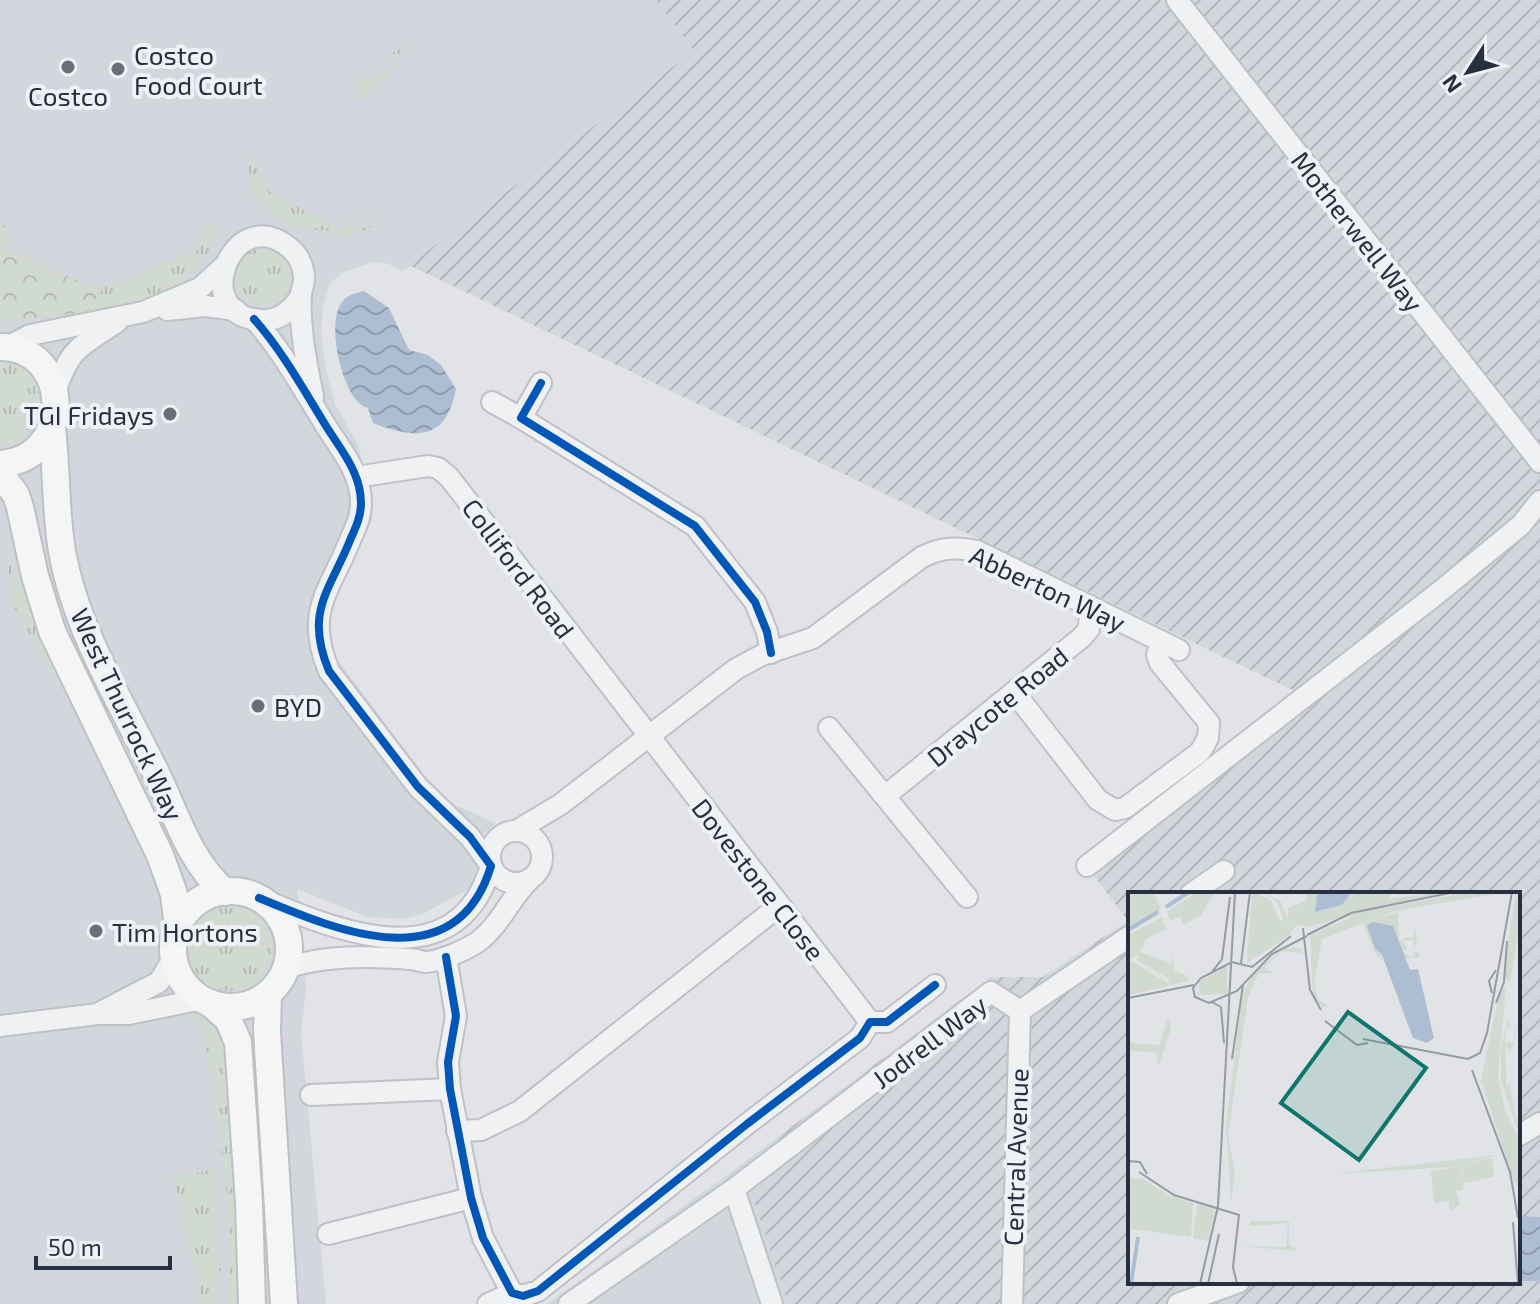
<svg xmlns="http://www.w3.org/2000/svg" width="1540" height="1304" viewBox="0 0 1540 1304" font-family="'Exo 2',sans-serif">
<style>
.built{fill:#d2d6dd}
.industrial{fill:url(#industrial-furrows);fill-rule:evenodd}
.grass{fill:url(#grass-tufts)}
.forest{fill:url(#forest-crowns)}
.water{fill:url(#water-waves)}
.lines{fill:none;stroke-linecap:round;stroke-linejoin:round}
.minor-casing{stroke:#bfc1c4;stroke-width:24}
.major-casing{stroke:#bdc0c4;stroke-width:30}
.minor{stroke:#f0f1f3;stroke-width:20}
.major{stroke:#f5f5f6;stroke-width:26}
.cycleway-casing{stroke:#eef1f6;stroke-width:13}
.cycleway{stroke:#0057b8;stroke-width:8}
.poi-dot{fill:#686e7a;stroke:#eef1f6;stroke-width:3}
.labels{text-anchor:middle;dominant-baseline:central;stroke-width:8;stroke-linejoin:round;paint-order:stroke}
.poi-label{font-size:26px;fill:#272f40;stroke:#eef1f6;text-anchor:start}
.street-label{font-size:26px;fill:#272f40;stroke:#eef1f6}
.inset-river{fill:none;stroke:#adbed2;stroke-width:4}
.inset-road{fill:none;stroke:#979ba4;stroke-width:2}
.view{fill:#0f766e;fill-opacity:0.15;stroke:#0f766e;stroke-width:4}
.inset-edge{fill:none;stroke:#272f40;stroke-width:4}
</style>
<defs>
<pattern id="industrial-furrows" width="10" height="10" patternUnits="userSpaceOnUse" patternTransform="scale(2)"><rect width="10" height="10" fill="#d2d6dd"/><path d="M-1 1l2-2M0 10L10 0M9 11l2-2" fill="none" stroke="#b4b8bf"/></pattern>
<pattern id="grass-tufts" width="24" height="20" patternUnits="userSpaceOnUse" patternTransform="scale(2)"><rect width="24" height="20" fill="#d0dad1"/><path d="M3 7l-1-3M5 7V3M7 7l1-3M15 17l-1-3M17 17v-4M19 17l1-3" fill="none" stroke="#b3bbb4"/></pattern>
<pattern id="forest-crowns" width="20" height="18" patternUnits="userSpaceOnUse" patternTransform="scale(2)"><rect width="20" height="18" fill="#d0dad1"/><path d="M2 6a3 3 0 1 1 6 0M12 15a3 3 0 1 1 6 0" fill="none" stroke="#b3bbb4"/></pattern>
<pattern id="water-waves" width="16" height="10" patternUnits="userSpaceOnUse" patternTransform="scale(2)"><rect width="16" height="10" fill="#adbed2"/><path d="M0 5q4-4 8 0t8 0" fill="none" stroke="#8d9bac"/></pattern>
</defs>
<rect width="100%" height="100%" fill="#e1e3e6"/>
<g class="built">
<path d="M0,0H656L694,51L402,272L389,264L373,262L344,272L330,283L323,306L321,331L325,366L335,404L358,445L368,482L372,520L340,587L330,617L333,654L443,800L496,823L472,845L478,870L470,888L423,914L403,919L368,917L297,889L306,989L301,1033L326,1304H0Z"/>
<path d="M734,1170L753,1198L788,1304H547Z"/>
</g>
<path class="industrial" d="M656,0H1540V1304H788L753,1198L734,1170L991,977H1043L1128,921L1093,874L1313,700L409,265L694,51ZM1130,894H1518V1282H1130Z"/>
<g class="grass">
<path d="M412,44L395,58L398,64C390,76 371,86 365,100L358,98L352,84L393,67L389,54Z"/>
<path d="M255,157L269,191L342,231L350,219L358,231L371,223L364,211L370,212L372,225C362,236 345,235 331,237V231C303,230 271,224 259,197L255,199L248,166Z"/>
<path d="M208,225H221C198,291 148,301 86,312L103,288L199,250L194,235Z"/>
<circle cx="262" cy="277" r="28"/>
<path d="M0,359C53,367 51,435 0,447Z"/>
<path d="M8,555L15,581H20L74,704L38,652L10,600L13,597L5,556Z"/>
<circle cx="230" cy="949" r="42"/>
<path d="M182,1012C216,1022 221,1029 231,1062L242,1304H226C237,1245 224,1167 215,1108C212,1082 210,1053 199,1029C195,1021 190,1017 182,1012Z"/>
<path d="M216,1169L221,1270L215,1304H202L174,1177Z"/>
</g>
<path class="forest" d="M4,223L8,250L73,279L103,288L86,312L17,321L0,320V225Z"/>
<g class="water">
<path d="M364,291L389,308L409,350L428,355L441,365L456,389C446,442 415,439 373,423L368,408C364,406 360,405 357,401C341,383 326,323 342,302C347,295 356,293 364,291Z"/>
<path d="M1518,1216L1540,1217V1281H1518Z"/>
</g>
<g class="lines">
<g class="minor-casing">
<g id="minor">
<path d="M1177,0L1540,462"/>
<path d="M301,296C292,310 280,321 262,320C186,317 233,198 291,249C299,256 303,266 304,276C305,282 302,287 301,294C300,305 301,319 302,330C304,353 309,375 313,397"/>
<path d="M167,310L205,306L236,310"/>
<path d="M254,319C283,352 303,389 326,426C341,450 361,473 361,503C361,516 356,527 351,538C330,591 304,611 329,671L418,787L470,837L491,866C456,981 338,931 259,898"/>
<path d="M7,347L30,335L143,312L200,288L224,266"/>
<path d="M541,383L521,418L695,526L755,602L767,632L771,653"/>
<path d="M55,392C71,347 78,348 117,322"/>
<path d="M492,402L521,418"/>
<path d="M356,477L428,466L438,468L449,477L870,1022"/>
<path d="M1014,692L1098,800L1115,810L1125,808L1200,752L1208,738L1209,723L1160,663L1157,655L1162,642"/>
<path d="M829,728L967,897"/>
<path d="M885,796L1081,638L1089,629L1090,606"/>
<path d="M516,831L561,804L736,669L762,655L813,638L922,557C942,547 956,547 977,551L1179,650"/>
<circle cx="516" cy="857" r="26"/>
<path d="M1087,866L1438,593L1521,525L1540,501"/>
<path d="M1191,894L1224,871"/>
<path d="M446,957L456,1016L448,1062L450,1089L471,1198L483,1238L512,1293L523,1296L538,1291L747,1124L860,1038L870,1022H887L935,985"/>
<path d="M286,968C325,955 368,956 409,959C415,959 421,962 427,962C443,960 466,950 479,941C501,924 510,898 530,879"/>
<path d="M101,1012L159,982L174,957"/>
<path d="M0,1026L98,1014H129L202,999"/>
<path d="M311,1095L450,1089"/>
<path d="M457,1131L481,1130L520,1111L779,906"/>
<path d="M1518,1136L1540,1123"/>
<path d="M734,1189L772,1304"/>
<path d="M328,1234L471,1198"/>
<path d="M488,1304L512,1293"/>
<path d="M569,1304L734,1189L991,992L1020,1011L1130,936"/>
<path d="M1012,1304L1020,1011"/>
<path d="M1178,1304L1239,1282"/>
</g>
</g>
<g class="major-casing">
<g id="major">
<path d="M0,347C73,347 75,459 0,464"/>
<path d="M52,428C57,469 55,510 62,551C76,630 120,700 155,771C176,813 188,860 225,892"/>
<path d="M0,473L16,495L20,507L35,576L52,631L160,855L174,894L178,927"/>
<circle cx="231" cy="949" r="58"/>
<path d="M268,994L267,1032L284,1304"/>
<path d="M210,1003L228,1019L238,1042L249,1203L252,1304"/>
</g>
</g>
<use href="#minor" class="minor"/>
<use href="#major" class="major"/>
<g class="cycleway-casing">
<g id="cycleway">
<path d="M254,319C283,352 303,389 326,426C341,450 361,473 361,503C361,516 356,527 351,538C330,591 304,611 329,671L418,787L470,837L491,866C456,981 338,931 259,898"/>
<path d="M541,383L521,418L695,526L755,602L767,632L771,653"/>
<path d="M446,957L456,1016L448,1062L450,1089L471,1198L483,1238L512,1293L523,1296L538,1291L747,1124L860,1038L870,1022H887L935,985"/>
</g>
</g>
<use href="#cycleway" class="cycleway"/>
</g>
<g class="poi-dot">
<circle cx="68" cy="67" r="8"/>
<circle cx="118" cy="69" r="8"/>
<circle cx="170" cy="414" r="8"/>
<circle cx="258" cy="706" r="8"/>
<circle cx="96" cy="931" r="8"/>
</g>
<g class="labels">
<g class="poi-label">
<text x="134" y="54">Costco<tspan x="134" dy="30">Food Court</tspan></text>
<text x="68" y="95" text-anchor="middle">Costco</text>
<text x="154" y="414" text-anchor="end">TGI Fridays</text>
<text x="274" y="706">BYD</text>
<text x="112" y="931">Tim Hortons</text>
</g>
<g class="street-label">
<text transform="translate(1358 231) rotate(52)">Motherwell Way</text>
<text transform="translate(519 568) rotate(53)">Colliford Road</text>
<text transform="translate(1048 588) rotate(25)">Abberton Way</text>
<text transform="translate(997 706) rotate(-39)">Draycote Road</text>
<text transform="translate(128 714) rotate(65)">West Thurrock Way</text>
<text transform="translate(759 879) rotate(52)">Dovestone Close</text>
<text transform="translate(929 1041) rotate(-37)">Jodrell Way</text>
<text transform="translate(1015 1157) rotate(-88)">Central Avenue</text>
</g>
</g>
<g transform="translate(1128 892)">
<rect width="392" height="392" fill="#e1e3e6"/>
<path d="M0,0H26L33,18L0,37ZM124,0L143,8L151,28L156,29L149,10L136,0L153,10L160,28V16L178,9V0H189L187,14L194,19L217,11L221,0H265L260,7L317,0L180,35L170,32L157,47L119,71ZM270,20L271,50L276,46L286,45V39L287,36L289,48L286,56L285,48L274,49L279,57L274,59L284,66L288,59L293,65L278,67L271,54L265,34H239L255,68L247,61L235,31ZM34,25L38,37L18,47L12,60L43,72L45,61L46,78L61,85L60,89L1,103L0,73L5,70L41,92V87L9,68L12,63L0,67V43ZM99,74V102L70,103L71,90ZM0,286L15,287L40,303L65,311L63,345L3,337ZM69,312L87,317L81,349L65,346Z" fill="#d0dad1"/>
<path d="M340,0H377L267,19L194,47L186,92L190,108L201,114L195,116L185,105L182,43L236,20ZM388,0L392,28L382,91L375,82ZM166,55L174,57V61L155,59L136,75L145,81H131L120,105L100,244L107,281L103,311L98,233L114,105L123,83L156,57ZM378,94L370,183L377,218L392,249V291H386L353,188L371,102ZM40,125L43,135L31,174L28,161L0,158V151L32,153ZM379,129L384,135H378L377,151H385L387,133L386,152L382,160L377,152L379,199L381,190L392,245L373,189V156ZM371,263L333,272L334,286L327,275L203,282ZM122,329H161V349L160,352L170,359L110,354L158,355L160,331L122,334Z" fill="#d0dad1"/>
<path d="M364,266L366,285L337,291L333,272Z" fill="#d0dad1"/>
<path d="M68,0H87L73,23L56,33L52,25L42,28L39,20ZM327,275L336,286L335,298L328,299L332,313L322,319L321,309L306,311L303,279Z" fill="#d0dad1"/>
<path d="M189,0H221V4L214,13L187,20ZM244,30L265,34L282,78L290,77L306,146L299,151L285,146L254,63L247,56L239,34Z" fill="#adbed2"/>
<path class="inset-river" d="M38,15L61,0M0,38L30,20M3,392L10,345"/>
<path class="inset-road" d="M175,36L182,98L193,118M179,43L223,21L327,0M163,44L124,75L104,70L73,86L65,96L67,105L81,111L109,99L144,62L179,44M113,72L122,0M84,80L94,67L102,5M364,101L361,89L368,78M0,106L66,93M84,110L93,115L96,151M368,111L376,90L379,49M197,129L229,153L240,151M235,147L340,167M104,167L115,93M340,167L352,161L359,141L384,0M344,178L382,280L390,326M0,269L12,270L19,282M11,280L46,303L111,323L105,375L109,392M385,330L390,392M72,392L90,314L107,0M80,392L91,342"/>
<path class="view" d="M220,120L298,176L231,268L153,211Z"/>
<rect width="392" height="392" class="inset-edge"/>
</g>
<g transform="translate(1468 72) rotate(234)" stroke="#eef1f6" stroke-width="6" paint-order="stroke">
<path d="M0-6L14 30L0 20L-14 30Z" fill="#272f40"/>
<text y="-12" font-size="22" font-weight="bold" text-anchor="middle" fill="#272f40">N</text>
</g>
<path d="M36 1256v12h134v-12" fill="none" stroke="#272f40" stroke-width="4"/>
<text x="48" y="1256" font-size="24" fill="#272f40" stroke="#eef1f6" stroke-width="6" paint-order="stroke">50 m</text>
</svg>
